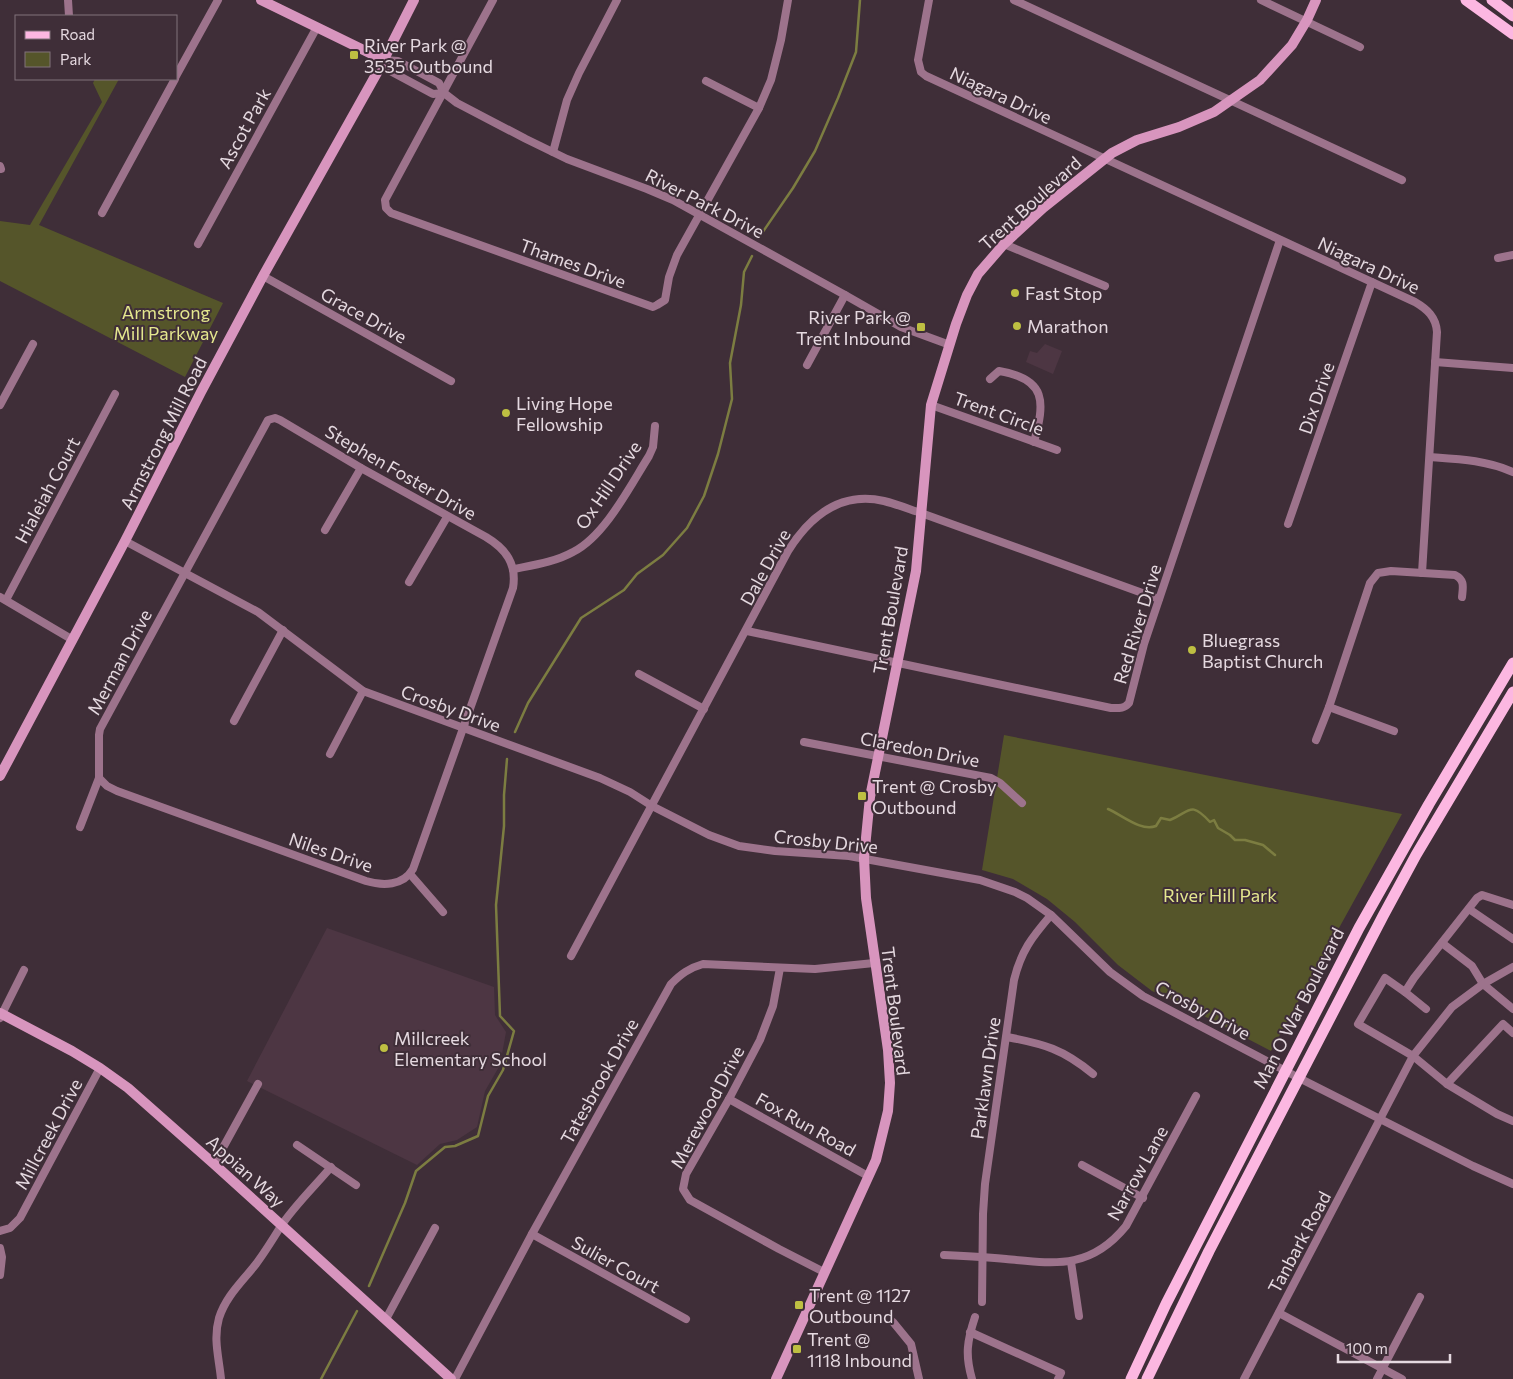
<svg xmlns="http://www.w3.org/2000/svg" width="1513" height="1379" viewBox="0 0 1513 1379" font-family="Commissioner,sans-serif">
<style>
.built{fill:#4d3643}
.green{fill:#55552a}
.lines{fill:none;stroke-linecap:round;stroke-linejoin:round}
.stream{stroke:#7c7d41;stroke-width:2.5}
.street{stroke:#9d738c;stroke-width:8}
.secondary{stroke:#d895be;stroke-width:10}
.primary{stroke:#fcb7e1;stroke-width:11}
.poi-dot{fill:#bebf42;stroke:#3f2e38;stroke-width:2}
.labels{text-anchor:middle;dominant-baseline:central;stroke-width:4;stroke-linejoin:round;paint-order:stroke}
.poi-label{font-size:18px;fill:#e5d9e0;stroke:#3f2e38;text-anchor:start}
.street-label{font-size:18px;fill:#e5d9e0;stroke:#3f2e38}
.park-label{font-size:18px;fill:#e4e78e;stroke:#3f2e38}
</style>
<rect width="100%" height="100%" fill="#3f2e38"/>
<g class="built">
<path d="M1045,344L1062,351L1053,374L1026,362L1030,351L1037,353Z"/>
<path d="M327,928L494,987L495,1015L506,1032L500,1065L485,1091L477,1127L457,1140L440,1144L417,1165L247,1081Z"/>
</g>
<g class="green">
<path d="M95,79H119L39,225L223,303L185,377L0,281V221L30,225L102,102L93,83Z"/>
<path d="M1004,735L1402,814L1271,1051L1181,1004L1152,991L1118,965L1075,922L1047,899L1013,879L982,870Z"/>
</g>
<g class="lines">
<g class="stream">
<path d="M760,236L793,188L815,151L838,98L856,52L860,0"/>
<path d="M515,732L528,703L581,618L624,590L637,574L663,555L687,528L704,496L718,454L732,399L730,363L741,305L744,272L752,256"/>
<path d="M1108,809C1122,815 1141,832 1156,826L1161,818L1170,820C1190,812 1190,800 1210,822L1214,820L1218,828L1230,835L1235,840H1245L1263,845L1275,855"/>
<path d="M369,1286L405,1203L416,1171L445,1147L455,1146L478,1136L488,1096L503,1070L514,1031L500,1016L496,905L504,826V795L507,759"/>
<path d="M321,1379L357,1311"/>
</g>
<g class="street">
<path d="M68,0L69,16"/>
<path d="M493,0L385,200L386,208L391,213L653,307L657,305L665,300L669,277L677,255L759,108L771,80L781,40L788,0"/>
<path d="M929,0L918,60L921,72L926,76L1415,302C1427,309 1436,317 1437,332L1422,573"/>
<path d="M1014,0L1402,180"/>
<path d="M1261,0L1360,47"/>
<path d="M384,60L398,61L439,83L444,93L457,103L526,139L567,159L647,189L673,200L845,295L901,327L950,345"/>
<path d="M384,60L392,72L433,94L444,93"/>
<path d="M176,76L218,0"/>
<path d="M706,81L759,108"/>
<path d="M553,152L567,100L579,73L617,0"/>
<path d="M0,166L1,169"/>
<path d="M102,213L175,79"/>
<path d="M198,244L317,27"/>
<path d="M1004,244L1105,286"/>
<path d="M1498,258L1513,255"/>
<path d="M263,276L451,381"/>
<path d="M1435,362L1513,368"/>
<path d="M807,365L845,295"/>
<path d="M990,379L999,371C1047,379 1045,402 1034,442"/>
<path d="M0,405L33,344"/>
<path d="M931,405L1057,450"/>
<path d="M1430,457C1459,459 1486,460 1513,472"/>
<path d="M1288,524L1372,282"/>
<path d="M325,530L361,468"/>
<path d="M125,541L258,612L363,691L600,778L630,792L652,806L709,835L739,846L775,851L849,856L980,880L1015,892L1027,898L1051,915L1110,972L1143,996L1299,1078L1473,1166L1513,1184"/>
<path d="M514,569C534,565 555,562 573,552C605,536 630,486 649,456L653,447L655,426"/>
<path d="M409,582L447,517"/>
<path d="M0,597L73,640"/>
<path d="M6,600L115,394"/>
<path d="M747,631L1111,708C1118,708 1124,709 1129,703L1144,644L1280,240"/>
<path d="M639,674L704,709"/>
<path d="M1329,707L1394,731"/>
<path d="M234,721L283,630"/>
<path d="M1316,740L1329,707L1370,583L1378,573L1391,571L1455,575C1465,580 1463,587 1462,597"/>
<path d="M804,742L991,778L1000,783L1022,803"/>
<path d="M330,754L363,691"/>
<path d="M80,827L99,778V735L100,729L268,420L275,418L280,420L361,468L486,537C506,549 517,564 513,588L413,869C403,886 383,886 366,881L117,791L107,786L99,778"/>
<path d="M410,874L443,912"/>
<path d="M1469,909L1513,939"/>
<path d="M1442,943L1472,966L1483,984L1513,1009"/>
<path d="M571,956L788,551C810,516 840,491 884,501C896,504 909,509 921,513L1159,599"/>
<path d="M780,968L773,1006L760,1040L729,1099L686,1174L683,1189L690,1200L779,1249L824,1272"/>
<path d="M1405,992L1426,1009"/>
<path d="M0,1018L24,970"/>
<path d="M1513,1033L1503,1024L1447,1084L1497,1114L1513,1121"/>
<path d="M1007,1037C1044,1044 1063,1049 1093,1074"/>
<path d="M1447,1084L1413,1056L1358,1024L1385,978L1405,992L1414,978L1477,898L1482,895L1513,905"/>
<path d="M729,1099L868,1176"/>
<path d="M297,1145L356,1185"/>
<path d="M214,1164L258,1084"/>
<path d="M1082,1165L1143,1198"/>
<path d="M0,1231L10,1228L20,1218L100,1068"/>
<path d="M532,1234L686,1319"/>
<path d="M0,1248L2,1257L0,1275"/>
<path d="M944,1255C965,1256 986,1257 1006,1259C1057,1264 1091,1269 1126,1226L1196,1096"/>
<path d="M1071,1262L1079,1316"/>
<path d="M982,1302L983,1214L985,1184L1014,980C1021,951 1032,937 1051,915"/>
<path d="M1279,1313L1402,1379"/>
<path d="M386,1319L435,1228"/>
<path d="M893,1322L911,1344L919,1379"/>
<path d="M970,1332L1061,1373L1058,1379"/>
<path d="M221,1379C219,1358 213,1339 219,1318C226,1296 242,1282 256,1264C265,1252 273,1239 281,1226C295,1205 315,1186 331,1167"/>
<path d="M455,1379L532,1234L671,984C681,974 689,968 703,964L815,969L874,963"/>
<path d="M972,1379C965,1355 967,1341 975,1317"/>
<path d="M1244,1379L1413,1056L1452,1007L1483,984L1513,967"/>
<path d="M1377,1379L1420,1297"/>
</g>
<g class="secondary">
<path d="M261,0L384,60"/>
<path d="M0,776L125,541L201,392L263,276L378,71L414,0"/>
<path d="M0,1013L72,1051L100,1068L128,1088L214,1164L451,1379"/>
<path d="M776,1379L876,1160L888,1111L890,1083L888,1050L866,898L864,858L870,797L916,571L931,405L956,324L967,295L978,274L1004,244L1043,208L1112,153L1137,140L1179,127L1214,112L1260,80L1292,45L1307,20L1316,0"/>
</g>
<g class="primary">
<path d="M1466,0L1513,34"/>
<path d="M1492,0L1513,16"/>
<path d="M1131,1379L1166,1304L1359,928L1429,804L1513,663"/>
<path d="M1147,1379L1209,1251L1383,916L1416,855L1513,692"/>
</g>
</g>
<g class="poi-dot">
<rect x="349" y="50" width="10" height="10" rx="2.5"/>
<circle cx="1015" cy="293" r="5"/>
<circle cx="1017" cy="326" r="5"/>
<rect x="916" y="322" width="10" height="10" rx="2.5"/>
<circle cx="506" cy="413" r="5"/>
<circle cx="1192" cy="650" r="5"/>
<rect x="857" y="791" width="10" height="10" rx="2.5"/>
<circle cx="384" cy="1048" r="5"/>
<rect x="794" y="1300" width="10" height="10" rx="2.5"/>
<rect x="792" y="1344" width="10" height="10" rx="2.5"/>
</g>
<g class="labels">
<g class="poi-label">
<text x="364" y="45">River Park @<tspan x="364" dy="21">3535 Outbound</tspan></text>
<text x="1025" y="293">Fast Stop</text>
<text x="911" y="317" text-anchor="end">River Park @<tspan x="911" dy="21">Trent Inbound</tspan></text>
<text x="1027" y="326">Marathon</text>
<text x="516" y="403">Living Hope<tspan x="516" dy="21">Fellowship</tspan></text>
<text x="1202" y="640">Bluegrass<tspan x="1202" dy="21">Baptist Church</tspan></text>
<text x="872" y="786">Trent @ Crosby<tspan x="872" dy="21">Outbound</tspan></text>
<text x="394" y="1038">Millcreek<tspan x="394" dy="21">Elementary School</tspan></text>
<text x="809" y="1295">Trent @ 1127<tspan x="809" dy="21">Outbound</tspan></text>
<text x="807" y="1339">Trent @<tspan x="807" dy="21">1118 Inbound</tspan></text>
</g>
<g class="street-label">
<text transform="translate(1001 95) rotate(25)">Niagara Drive</text>
<text transform="translate(244 128) rotate(-61)">Ascot Park</text>
<text transform="translate(705 203) rotate(27)">River Park Drive</text>
<text transform="translate(1030 203) rotate(-42)">Trent Boulevard</text>
<text transform="translate(573 263) rotate(20)">Thames Drive</text>
<text transform="translate(1369 265) rotate(25)">Niagara Drive</text>
<text transform="translate(364 315) rotate(29)">Grace Drive</text>
<text transform="translate(1316 398) rotate(-71)">Dix Drive</text>
<text transform="translate(999 413) rotate(20)">Trent Circle</text>
<text transform="translate(163 433) rotate(-63)">Armstrong Mill Road</text>
<text transform="translate(401 472) rotate(30)">Stephen Foster Drive</text>
<text transform="translate(608 485) rotate(-56)">Ox Hill Drive</text>
<text transform="translate(47 490) rotate(-62)">Hialeiah Court</text>
<text transform="translate(765 567) rotate(-61)">Dale Drive</text>
<text transform="translate(890 610) rotate(-80)">Trent Boulevard</text>
<text transform="translate(1137 624) rotate(-73)">Red River Drive</text>
<text transform="translate(119 662) rotate(-62)">Merman Drive</text>
<text transform="translate(451 708) rotate(20)">Crosby Drive</text>
<text transform="translate(920 749) rotate(11)">Claredon Drive</text>
<text transform="translate(826 841) rotate(6)">Crosby Drive</text>
<text transform="translate(331 852) rotate(19)">Niles Drive</text>
<text transform="translate(1298 1008) rotate(-63)">Man O War Boulevard</text>
<text transform="translate(1203 1010) rotate(28)">Crosby Drive</text>
<text transform="translate(896 1011) rotate(83)">Trent Boulevard</text>
<text transform="translate(985 1078) rotate(-82)">Parklawn Drive</text>
<text transform="translate(599 1081) rotate(-61)">Tatesbrook Drive</text>
<text transform="translate(707 1107) rotate(-62)">Merewood Drive</text>
<text transform="translate(806 1124) rotate(29)">Fox Run Road</text>
<text transform="translate(48 1134) rotate(-62)">Millcreek Drive</text>
<text transform="translate(246 1171) rotate(42)">Appian Way</text>
<text transform="translate(1137 1173) rotate(-61)">Narrow Lane</text>
<text transform="translate(1299 1242) rotate(-62)">Tanbark Road</text>
<text transform="translate(616 1264) rotate(29)">Sulier Court</text>
</g>
<g class="park-label">
<text x="166" y="312">Armstrong<tspan x="166" dy="21">Mill Parkway</tspan></text>
<text x="1220" y="895">River Hill Park</text>
</g>
</g>
<rect x="15" y="15" width="162" height="65" fill="#3f2e38" stroke="#81727b"/>
<rect x="25" y="31" width="25" height="8" fill="#fcb7e1" stroke="#81727b"/>
<text x="60" y="40" font-size="15" fill="#e5d9e0">Road</text>
<rect x="25" y="52" width="25" height="15" fill="#55552a" stroke="#81727b"/>
<text x="60" y="65" font-size="15" fill="#e5d9e0">Park</text>
<path d="M1338 1354v8h112v-8" fill="none" stroke="#e5d9e0" stroke-width="2.5"/>
<text x="1346" y="1354" font-size="15" fill="#e5d9e0" stroke="#3f2e38" stroke-width="4" paint-order="stroke">100 m</text>
</svg>
